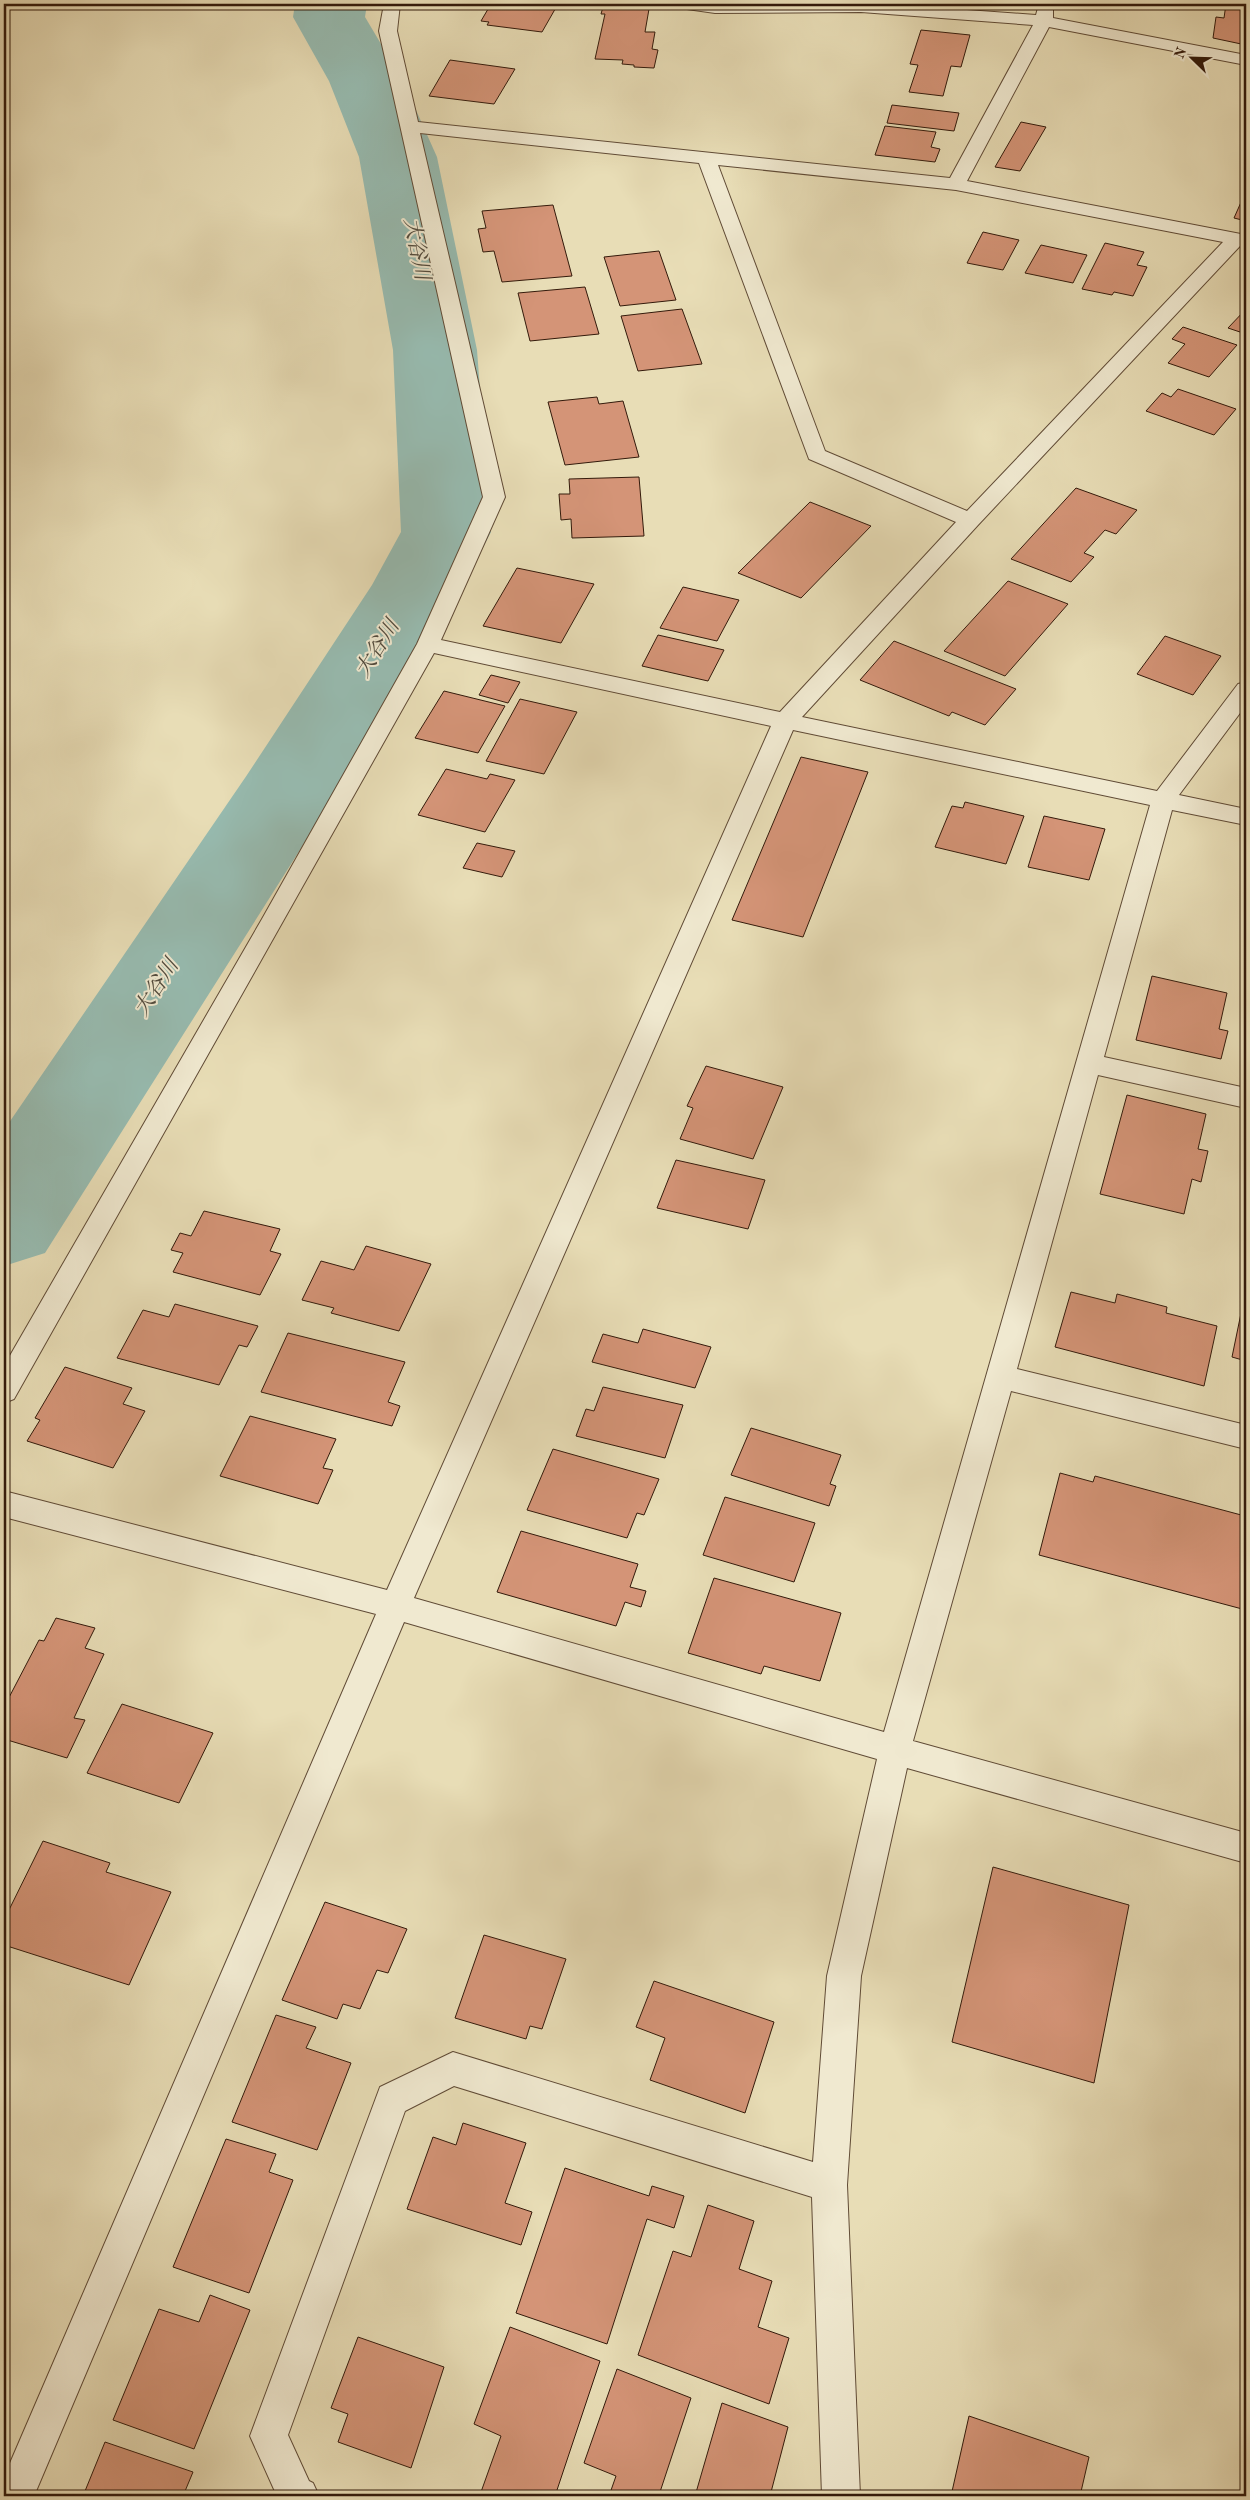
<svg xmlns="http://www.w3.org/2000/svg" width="1250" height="2500" viewBox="0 0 1250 2500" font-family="'Old Standard TT','Noto Serif JP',serif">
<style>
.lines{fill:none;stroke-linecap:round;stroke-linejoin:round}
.river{fill:#97bbb0;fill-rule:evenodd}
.building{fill:#d49477;stroke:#331a0b}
.minor-casing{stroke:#604b36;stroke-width:2}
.minor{fill:#f0e9d0;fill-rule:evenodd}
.labels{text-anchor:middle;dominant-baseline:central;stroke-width:4;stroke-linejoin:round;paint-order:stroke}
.water-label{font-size:21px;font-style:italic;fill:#514a3d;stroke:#f0e9d0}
</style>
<rect width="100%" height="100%" fill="#e8ddb6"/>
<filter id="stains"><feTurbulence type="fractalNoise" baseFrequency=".004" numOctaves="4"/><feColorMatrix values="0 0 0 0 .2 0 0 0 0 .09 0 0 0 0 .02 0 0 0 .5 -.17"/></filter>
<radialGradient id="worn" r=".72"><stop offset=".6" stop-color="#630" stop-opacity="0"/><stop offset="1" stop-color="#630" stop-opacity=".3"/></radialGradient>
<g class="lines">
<path class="river" d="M295,4H367L365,17L403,81L437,157L477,350L491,532L464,585L317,823L45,1253L4,1266V1130L247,775L372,585L401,532L393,350L359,157L329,81L293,17Z"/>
</g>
<g class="building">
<path d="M486,4H558L542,32L487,25L489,22L481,21L491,4Z"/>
<path d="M1226,4H1246V45L1213,38L1216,17L1224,18Z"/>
<path d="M603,7L649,9L645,32H655L652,49L658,50L654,68L634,67V65L622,64L623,60L595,59L605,14H601Z"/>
<path d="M921,30L970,35L961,67L951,66L943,96L909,92L918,65L910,64Z"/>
<path d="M450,60L515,69L494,104L429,96Z"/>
<path d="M892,105L959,113L954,131L887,123Z"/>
<path d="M1021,122L1046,127L1020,171L995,167Z"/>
<path d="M885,126L936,132L931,147L940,149L935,162L875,155Z"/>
<path d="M1242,200L1246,201V221L1234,218Z"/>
<path d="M553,205L572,276L502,282L494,251L483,252L478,229L486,228L482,211Z"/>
<path d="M983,232L1019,240L1003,270L967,263Z"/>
<path d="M1105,243L1144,252L1137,265L1147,267L1133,296L1114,292L1112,295L1082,289Z"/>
<path d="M1041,245L1087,255L1073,283L1025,273Z"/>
<path d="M659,251L676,300L620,306L604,257Z"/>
<path d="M585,287L599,334L530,341L518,293Z"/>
<path d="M682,309L702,364L638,371L621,316Z"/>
<path d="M1246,309V334L1228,328Z"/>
<path d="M1183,327L1237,345L1209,377L1168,363L1185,344L1172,339Z"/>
<path d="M1178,389L1236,409L1214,435L1146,411L1162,393L1171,397Z"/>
<path d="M597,397L599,404L623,401L639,457L565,465L548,402Z"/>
<path d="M639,477L644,536L572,538L571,519L561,520L559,494H570L569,479Z"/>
<path d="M1076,488L1137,510L1116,534L1105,530L1084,553L1094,557L1071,582L1011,559Z"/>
<path d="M810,502L871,526L801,598L738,573Z"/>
<path d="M517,568L594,584L561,643L483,626Z"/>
<path d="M1008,581L1068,604L1005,676L944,651Z"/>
<path d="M683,587L739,600L717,641L660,628Z"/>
<path d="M658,635L724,650L708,681L642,666Z"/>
<path d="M1165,636L1221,656L1193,695L1137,674Z"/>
<path d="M894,641L1016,689L985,725L952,712L949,716L860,680Z"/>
<path d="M491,675L520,682L508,703L479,695Z"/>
<path d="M444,691L505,706L478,753L415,738Z"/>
<path d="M520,699L577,712L544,774L486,761Z"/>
<path d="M801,757L868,772L803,937L732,920Z"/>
<path d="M446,769L487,779L490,774L515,780L485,832L418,815Z"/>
<path d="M965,802L1024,816L1006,864L935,847L952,806L963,808Z"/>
<path d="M1044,816L1105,829L1089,880L1028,867Z"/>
<path d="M477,843L515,851L502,877L463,868Z"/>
<path d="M1152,976L1227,993L1219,1029L1228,1031L1221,1059L1136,1040Z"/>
<path d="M706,1066L783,1087L753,1159L680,1139L693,1108L687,1106Z"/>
<path d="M1127,1095L1206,1114L1198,1149L1208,1151L1201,1182L1192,1179L1184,1214L1100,1194Z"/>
<path d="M676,1160L765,1180L748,1229L657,1208Z"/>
<path d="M204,1211L280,1229L270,1251L281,1254L260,1295L173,1272L183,1253L171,1250L180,1233L191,1236Z"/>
<path d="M366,1246L431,1264L399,1331L331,1313L334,1308L302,1300L321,1261L354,1270Z"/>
<path d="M1246,1289V1361L1232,1357Z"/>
<path d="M1071,1292L1115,1303L1117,1294L1167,1307L1166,1313L1217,1326L1204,1386L1055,1347Z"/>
<path d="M175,1304L258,1326L247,1347L239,1345L219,1385L117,1358L143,1310L169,1317Z"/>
<path d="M643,1329L711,1347L695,1388L592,1362L603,1334L638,1343Z"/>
<path d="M288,1333L405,1362L388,1402L400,1406L392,1426L261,1392Z"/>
<path d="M65,1367L132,1388L123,1404L145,1411L113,1468L27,1441L40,1420L35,1418Z"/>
<path d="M603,1387L683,1405L665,1458L576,1436L586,1409L594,1411Z"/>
<path d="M250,1416L336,1439L323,1468L333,1470L318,1504L220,1476Z"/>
<path d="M751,1428L841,1455L830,1484L836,1486L829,1506L731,1475Z"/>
<path d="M553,1449L659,1479L644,1515L637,1513L627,1538L527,1510Z"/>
<path d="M1060,1473L1093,1482L1095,1476L1245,1516L1246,1610L1039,1555Z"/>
<path d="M725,1497L815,1523L794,1582L703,1555Z"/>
<path d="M521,1531L638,1564L630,1587L646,1591L641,1607L625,1602L616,1626L497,1592Z"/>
<path d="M714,1578L841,1613L820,1681L764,1666L761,1674L688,1653Z"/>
<path d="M56,1618L95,1628L85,1648L104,1654L74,1718L85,1720L67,1758L4,1739V1707L39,1640L44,1641Z"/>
<path d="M122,1704L213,1733L179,1803L87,1773Z"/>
<path d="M43,1841L110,1863L106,1872L171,1892L129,1985L4,1945V1920Z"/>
<path d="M993,1867L1129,1905L1094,2083L952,2042Z"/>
<path d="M325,1902L407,1929L388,1973L377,1970L360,2009L343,2004L337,2019L282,2000Z"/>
<path d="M484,1935L566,1959L542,2029L530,2026L526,2039L455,2018Z"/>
<path d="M654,1981L774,2022L745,2113L650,2080L665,2038L636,2027Z"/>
<path d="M276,2015L316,2027L306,2048L351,2063L317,2150L232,2122Z"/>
<path d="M463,2123L526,2143L505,2203L532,2212L521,2245L407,2209L433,2137L456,2145Z"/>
<path d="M226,2139L276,2154L269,2172L293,2180L249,2293L173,2267Z"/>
<path d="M565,2168L649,2196L652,2186L684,2196L674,2228L647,2219L607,2344L516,2313Z"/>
<path d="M708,2205L754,2221L739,2269L772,2281L758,2327L789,2338L769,2404L638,2355L673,2251L691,2257Z"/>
<path d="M210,2295L250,2310L194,2449L113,2420L159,2309L199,2322Z"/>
<path d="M510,2327L600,2361L555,2496H491L481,2492L501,2436L474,2424Z"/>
<path d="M358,2337L444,2367L411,2468L338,2442L348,2414L331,2408Z"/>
<path d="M617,2369L691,2398L660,2492L673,2496H609L616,2476L584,2463Z"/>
<path d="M722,2403L788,2427L770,2496H695Z"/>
<path d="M969,2416L1089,2457L1080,2496H951Z"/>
<path d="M105,2442L193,2472L183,2496H83Z"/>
</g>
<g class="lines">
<g class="minor-casing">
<path id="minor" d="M384,4H400L397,31L418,122L950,178L1033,25L861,12L715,13L680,8L678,4H885L1036,15L1039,4H1053V18L1246,55V65L1049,27L967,181L1246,235V247L1240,246L978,525L802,717L1157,791L1238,684L1246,682V705L1179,795L1246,809V825L1172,810L1104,1057L1246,1088V1108L1098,1075L1017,1369L1246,1425V1449L1011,1391L913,1741L1246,1833V1863L907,1768L861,1976L847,2185L860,2496H822L812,2197L454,2086L405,2111L288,2435L309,2481L313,2483L319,2496H277L250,2436L380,2087L453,2052L813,2162L827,1976L877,1759L404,1622L34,2496H4V2477L376,1614L4,1517V1491L387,1590L771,726L434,653L14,1399L4,1403V1366L262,919L417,644L483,497L379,31ZM420,133L699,163L809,459L956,522L780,712L441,640L505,497ZM718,165L956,190L1223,242L967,511L825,451ZM793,730L1150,805L884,1732L414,1598Z"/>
</g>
<use href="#minor" class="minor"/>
</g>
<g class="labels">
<g class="water-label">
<text transform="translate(416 249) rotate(79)">大谷川</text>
<text transform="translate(378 649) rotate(-58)">大谷川</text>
<text transform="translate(157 988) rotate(-57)">大谷川</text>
</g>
</g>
<rect width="1250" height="2500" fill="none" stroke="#e8ddb6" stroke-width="20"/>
<rect x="5" y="5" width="1240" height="2490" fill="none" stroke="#331a0b" stroke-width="2.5"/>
<rect x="10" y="10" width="1230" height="2480" fill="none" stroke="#331a0b"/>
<g transform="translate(1192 58) rotate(293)" stroke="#f0e9d0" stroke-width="4" paint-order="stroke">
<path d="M0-4L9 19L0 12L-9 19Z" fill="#331a0b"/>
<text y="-8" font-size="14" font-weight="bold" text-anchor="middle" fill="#331a0b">N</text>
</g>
<rect width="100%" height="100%" filter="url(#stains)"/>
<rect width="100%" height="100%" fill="url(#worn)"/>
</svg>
